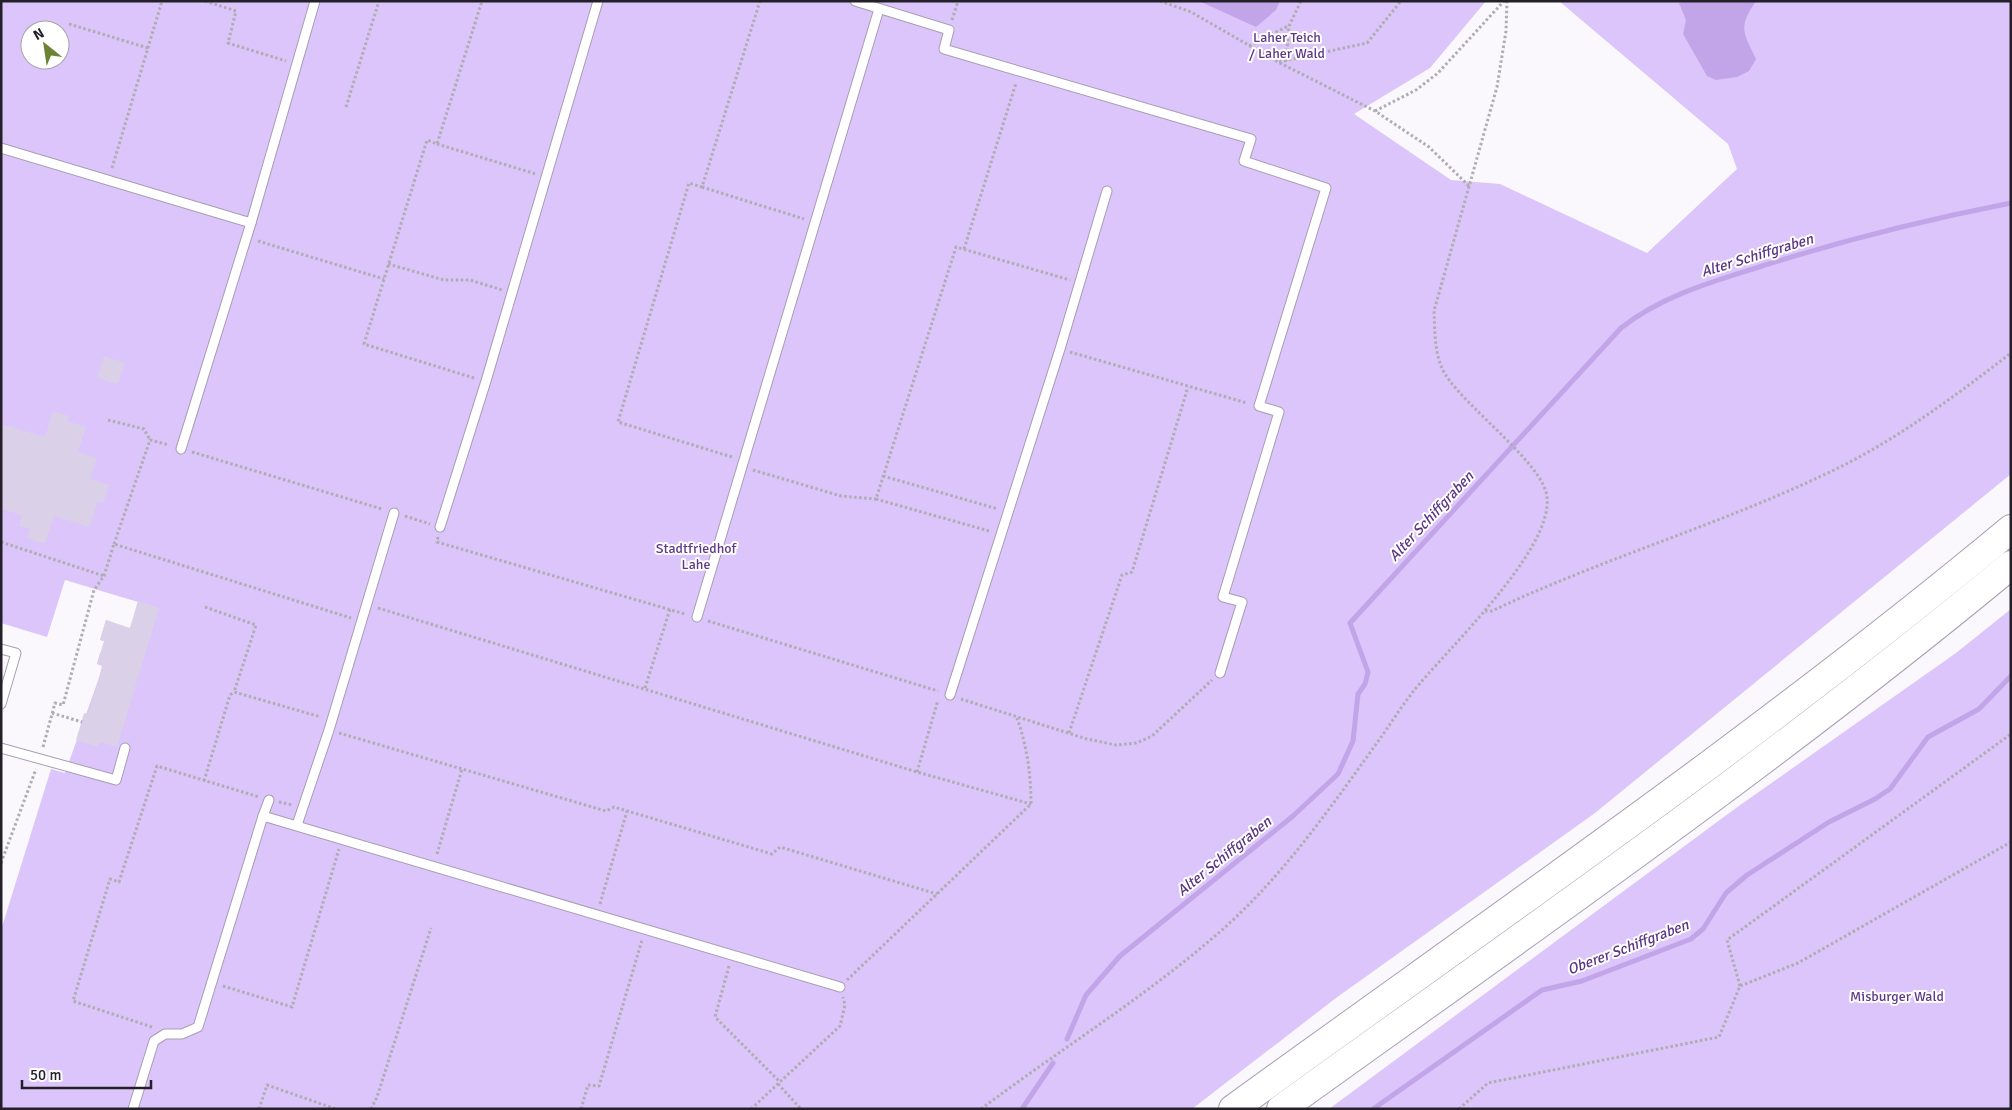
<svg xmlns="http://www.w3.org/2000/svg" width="2012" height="1110" viewBox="0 0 2012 1110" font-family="Signika,sans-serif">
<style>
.green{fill:#dbc5fa;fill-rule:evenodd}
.water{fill:#c2a5e9}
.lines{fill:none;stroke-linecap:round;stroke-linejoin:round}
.stream{stroke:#c2a5e9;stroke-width:5}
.building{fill:#dad1e8}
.lane-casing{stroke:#a79eb4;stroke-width:11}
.highway-casing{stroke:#a79eb4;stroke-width:30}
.path{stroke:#afacb2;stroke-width:3;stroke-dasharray:2.5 2.5;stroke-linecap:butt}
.lane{stroke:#fff;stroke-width:9}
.highway{stroke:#fff;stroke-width:28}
.labels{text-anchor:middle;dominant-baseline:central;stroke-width:4;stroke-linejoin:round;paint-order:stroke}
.park-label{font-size:14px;fill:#5e3888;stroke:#fff}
.water-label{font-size:15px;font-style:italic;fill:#5b3484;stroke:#fff}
</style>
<rect width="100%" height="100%" fill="#faf8fc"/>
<g class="green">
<path d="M1,1H1486L1430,68L1354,114L1451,180L1500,184L1647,253L1737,169L1728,144L1559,1H2011V474L1595,813L1336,998L1192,1109H1V930L51,769L65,773L99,678L102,666L97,664L100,653L112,643L100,640L106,620L130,629L138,602L65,580L47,637L1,623ZM30,30H60V60H30Z"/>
<path d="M2011,609V1109H1329L1736,808L1956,653Z"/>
</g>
<g class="water">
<path d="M1199,1H1280L1276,10L1256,27Z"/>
<path d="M1685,1H1756C1738,27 1743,32 1756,59L1749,71L1737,77L1716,80L1707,76L1683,34L1686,20L1679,3Z"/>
</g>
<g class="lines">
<g class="stream">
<path d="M1067,1039L1086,995L1120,956L1293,816L1338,774L1353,741L1358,694L1365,684L1368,672L1350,623L1621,328C1660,297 1708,283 1756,268C1840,241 1924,220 2011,203"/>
<path d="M1022,1109L1053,1063"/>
<path d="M1373,1109L1542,990L1582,981L1691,939L1703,929L1726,893L1747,875L1829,822L1875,799L1890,789L1928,737L1979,709L2011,676"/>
</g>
</g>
<g class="building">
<path d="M104,356L125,363L118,384L97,378Z"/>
<path d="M53,411L69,416L67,421L86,427L78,452L97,458L90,479L109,485L103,504L97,502L90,527L54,516L45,544L27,538L30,529L19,526L22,515L1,509V424L45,437Z"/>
<path d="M138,601L159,608L117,747L100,742L98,747L76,740L84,713L88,714L103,665L97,664L104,641L100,640L106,620L130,628Z"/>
</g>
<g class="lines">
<g class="lane-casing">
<g id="lane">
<path d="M855,1L949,30L944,49L1251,139L1244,161L1326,188L1259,406L1279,412L1223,597L1242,602L1220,673"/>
<path d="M1,148L251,223"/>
<path d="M181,449L251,223L315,1"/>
<path d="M440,527L486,381L598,1"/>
<path d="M697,617L879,9"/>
<path d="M1,649L16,653L1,704"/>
<path d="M950,695L1060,349L1107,191"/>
<path d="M1,748L116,780L125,748"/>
<path d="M263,816L269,800"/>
<path d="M297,825L329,730L394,513"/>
<path d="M133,1109L154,1041L165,1034H182L198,1027L263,816L840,987"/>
</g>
</g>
<g class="highway-casing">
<g id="highway">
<path d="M1233,1109C1495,919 1762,736 2011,529"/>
<path d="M1281,1109C1527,932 1777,759 2011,565"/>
</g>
</g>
<g class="path">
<path d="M205,1L236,11L228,43L286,61"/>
<path d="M1160,1L1191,12L1278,62L1375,111L1429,147L1469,186"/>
<path d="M952,20L958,1"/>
<path d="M69,24L148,48"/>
<path d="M1249,46L1288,26"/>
<path d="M1286,61L1289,26L1301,1"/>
<path d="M1279,62L1367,43L1401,1"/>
<path d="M346,107L379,1"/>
<path d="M1375,111L1416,90L1438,73L1504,1"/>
<path d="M437,144L536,174"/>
<path d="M112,168L162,1"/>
<path d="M702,187L804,219"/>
<path d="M258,241L384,279"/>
<path d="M964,249L1016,83"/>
<path d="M388,264L444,280H470L502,290"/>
<path d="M1070,352L1247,403"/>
<path d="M474,378L364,344L427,140L437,144L482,1"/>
<path d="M108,420L144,429L150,440"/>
<path d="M192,452L382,509"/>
<path d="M732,457L618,422L689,183L702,187L760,1"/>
<path d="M753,470L841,496L876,499"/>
<path d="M883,476L998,509"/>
<path d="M405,516L430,524"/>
<path d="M989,531L876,499L956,247L1070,280"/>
<path d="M438,537L437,542L685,614"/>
<path d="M1,542L104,576"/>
<path d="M114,544L150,440L169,445"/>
<path d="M205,607L256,625L234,692L321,717"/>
<path d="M378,608L917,772L1031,804"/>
<path d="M1485,611H1492C1603,558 1723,524 1834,470C1898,439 1955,396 2011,353"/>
<path d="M708,621L938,691"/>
<path d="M645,688L670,609"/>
<path d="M961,699L1087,739L1116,745L1136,743L1152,736L1212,680"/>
<path d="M52,713L82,722"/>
<path d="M339,733L606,811L614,807L772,854L780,847L937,894"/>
<path d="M1069,733L1122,575L1132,572L1188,387"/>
<path d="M43,747L55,703L63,705L94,590L104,576L114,544L351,618"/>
<path d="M917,772L938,700"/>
<path d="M204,781L230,695L234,692"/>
<path d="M279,802L293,805"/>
<path d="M437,854L462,769"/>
<path d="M1,863L36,769"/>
<path d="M600,904L627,811"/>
<path d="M729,966L715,1017L780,1082"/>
<path d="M847,980L1031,804C1031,775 1027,746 1017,718"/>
<path d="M223,986L292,1007L339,849"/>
<path d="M1740,986L1727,940L2011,734"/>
<path d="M152,1027L73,1001L110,879L119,882L157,766L259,797"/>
<path d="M778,1084L801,1109"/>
<path d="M259,1109L267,1085L336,1109"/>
<path d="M371,1109L377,1097L431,928"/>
<path d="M581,1109L588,1085L599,1086L642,940"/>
<path d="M751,1109L840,1026L845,1005L843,997"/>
<path d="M981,1109C1058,1051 1142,999 1215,936C1282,879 1333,804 1384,733C1393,720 1402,706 1412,693C1445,651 1553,551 1547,497C1544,464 1466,408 1445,374C1434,355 1435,332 1434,311L1497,87L1506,31L1507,1"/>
<path d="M1459,1109L1488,1083L1719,1037L1740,986L1798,963L2011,842"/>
</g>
<use href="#lane" class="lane"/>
<use href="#highway" class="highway"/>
</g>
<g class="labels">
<g class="park-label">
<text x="1287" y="37">Laher Teich<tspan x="1287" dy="16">/ Laher Wald</tspan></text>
<text x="696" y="548">Stadtfriedhof<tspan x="696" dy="16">Lahe</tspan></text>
<text x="1897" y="996">Misburger Wald</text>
</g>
<g class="water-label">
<text transform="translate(1757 255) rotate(-17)">Alter Schiffgraben</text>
<text transform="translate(1431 516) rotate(-47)">Alter Schiffgraben</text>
<text transform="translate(1224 856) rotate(-39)">Alter Schiffgraben</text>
<text transform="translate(1628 947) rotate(-21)">Oberer Schiffgraben</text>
</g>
</g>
<rect width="2012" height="1110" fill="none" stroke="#242029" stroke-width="5"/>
<g transform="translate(45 45) rotate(330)"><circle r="24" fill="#ffffff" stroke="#a7a6a9"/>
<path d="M0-4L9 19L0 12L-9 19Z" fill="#6c8335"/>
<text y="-8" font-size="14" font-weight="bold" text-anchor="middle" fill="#242029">N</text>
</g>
<path d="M22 1080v8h129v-8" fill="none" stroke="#242029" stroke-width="2.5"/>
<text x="30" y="1080" font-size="15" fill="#242029" stroke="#ffffff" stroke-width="4" paint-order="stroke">50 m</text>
</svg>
